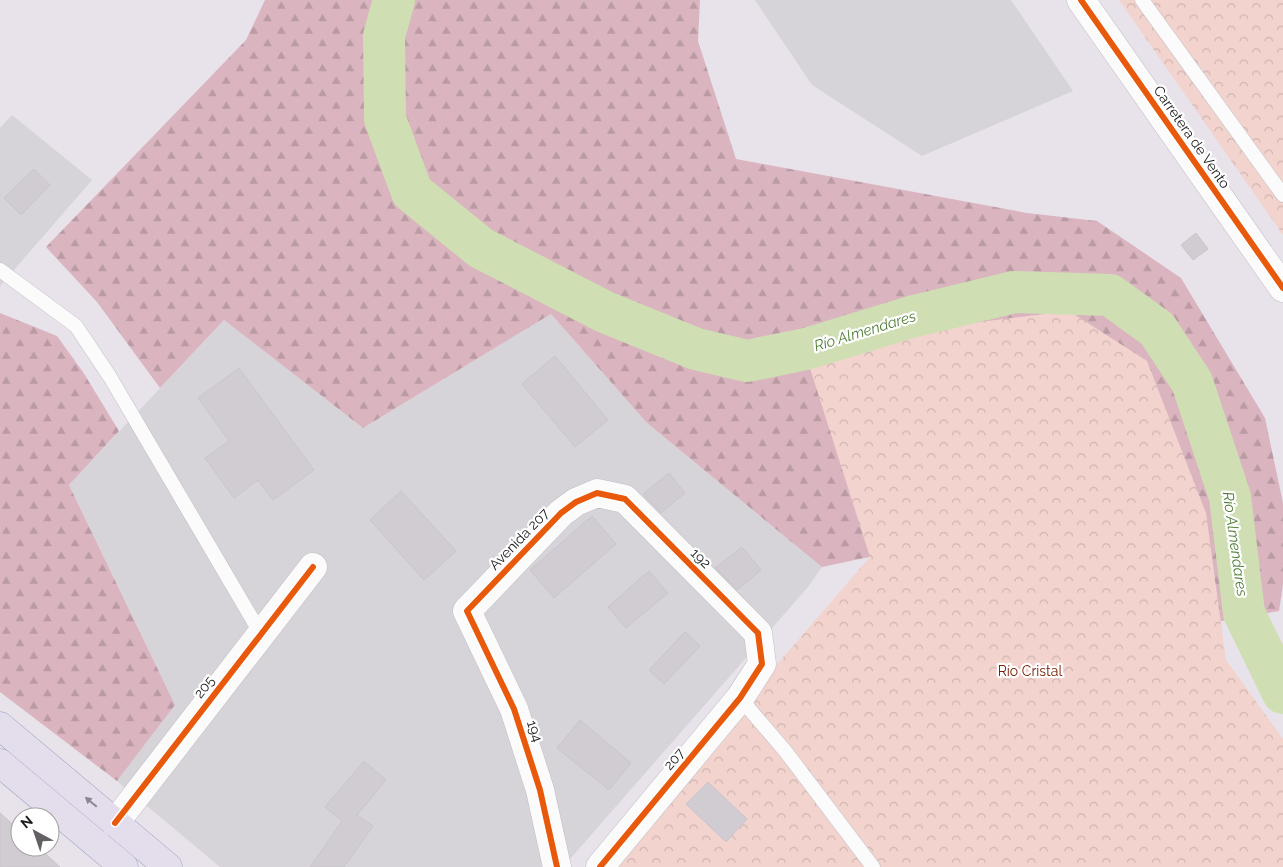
<svg xmlns="http://www.w3.org/2000/svg" width="1283" height="867" viewBox="0 0 1283 867" font-family="Raleway,sans-serif">
<style>
.residential{fill:#d7d4d9}
.forest{fill:url(#forest-firs)}
.park{fill:url(#park-crowns)}
.lines{fill:none;stroke-linecap:round;stroke-linejoin:round}
.river{stroke:#d0dfb3;stroke-width:42}
.building{fill:#d0ccd2;stroke:#cac4cd}
.service-casing{stroke:#c1bec2;stroke-width:15}
.minor-casing{stroke:#c1bec2;stroke-width:29}
.tertiary-casing{stroke:#c1bec2;stroke-width:29}
.trunk-casing{stroke:#9a9ec0;stroke-width:29}
.service{stroke:#fcfbfc;stroke-width:14}
.minor{stroke:#fcfbfc;stroke-width:28}
.tertiary{stroke:#fcfbfc;stroke-width:28}
.trunk{stroke:#e4deec;stroke-width:28}
.cycleway-casing{stroke:#fff;stroke-width:9}
.cycleway{stroke:#e8590c;stroke-width:6}
.oneway{fill:#89868e}
.labels{text-anchor:middle;dominant-baseline:central;stroke-width:4.5;stroke-linejoin:round;paint-order:stroke}
.street-label{font-size:14px;fill:#1a1a1a;stroke:#fff}
.park-label{font-size:14px;fill:#7b2006;stroke:#fff}
.water-label{font-size:15px;font-style:italic;fill:#4f7e35;stroke:#fff}
</style>
<defs>
<pattern id="forest-firs" width="22" height="20" patternUnits="userSpaceOnUse" patternTransform="scale(1.25)"><rect width="22" height="20" fill="#dab5bf"/><path d="M5 1l3.5 6h-7zM16 11l3.5 6h-7z" fill="#ba9ba4"/></pattern>
<pattern id="park-crowns" width="20" height="18" patternUnits="userSpaceOnUse" patternTransform="scale(1.25)"><rect width="20" height="18" fill="#f3d3ce"/><path d="M2 6a3 3 0 1 1 6 0M12 15a3 3 0 1 1 6 0" fill="none" stroke="#d0b5b0"/></pattern>
</defs>
<rect width="100%" height="100%" fill="#e8e2ea"/>
<g class="residential">
<path d="M755,0H1011L1073,91L922,156L812,85Z"/>
<path d="M12,115L92,180L0,286V128Z"/>
<path d="M551,314L647,423L822,567L808,587L563,867H220L117,781L175,705L69,485L224,320L363,428Z"/>
</g>
<g class="forest">
<path d="M265,0H700L698,41L736,159L1027,213L1097,221L1181,278L1265,418L1283,503V584L1279,611L1165,631L907,549L822,567L647,423L551,314L363,428L224,320L160,388L97,302L46,247L246,40Z"/>
<path d="M0,313L57,336L83,372L119,431L69,485L175,705L117,781L0,692Z"/>
</g>
<g class="park">
<path d="M1119,0H1283V235Z"/>
<path d="M1069,311L1147,361L1206,513L1226,660L1283,739V867H614L773,669L870,557L809,365L947,326Z"/>
</g>
<g class="lines">
<path class="river" d="M394,0L384,36L385,119L412,192L481,248L605,312L696,349L747,361L806,349L911,317L1014,292L1110,295L1157,329L1192,382L1230,497L1244,613L1283,693"/>
</g>
<g class="building">
<path d="M34,169L50,185L21,215L4,198Z"/>
<path d="M1196,233L1208,249L1193,260L1181,245Z"/>
<path d="M555,356L608,420L575,447L522,384Z"/>
<path d="M239,368L314,470L273,500L258,480L234,498L205,458L229,441L198,398Z"/>
<path d="M669,473L685,493L661,513L643,494Z"/>
<path d="M401,491L456,551L424,580L370,520Z"/>
<path d="M592,516L616,544L554,598L530,570Z"/>
<path d="M742,547L761,570L737,590L715,568Z"/>
<path d="M649,571L668,593L626,628L608,607Z"/>
<path d="M685,632L700,646L664,684L649,670Z"/>
<path d="M580,720L631,763L609,790L557,748Z"/>
<path d="M364,761L386,780L357,815L373,826L344,867H310L342,821L325,807Z"/>
<path d="M708,782L747,819L726,842L686,804Z"/>
<path d="M0,813L20,831V847H38L60,867H0Z"/>
</g>
<g class="lines">
<g class="service-casing">
<g id="service">
<path d="M1142,0L1283,195"/>
<path d="M0,270L76,326L110,377L261,634"/>
<path d="M740,698L786,752L873,867"/>
</g>
</g>
<g class="minor-casing">
<g id="minor">
<path d="M115,823L313,567"/>
<path d="M557,867L540,790L514,709L467,611L561,513L576,502L597,493L625,499L758,633L762,664L740,698L600,867"/>
</g>
</g>
<g class="tertiary-casing">
<path id="tertiary" d="M1081,0L1283,288"/>
</g>
<g class="trunk-casing">
<g id="trunk">
<path d="M0,726L168,867"/>
<path d="M0,763L124,867"/>
</g>
</g>
<use href="#service" class="service"/>
<use href="#minor" class="minor"/>
<use href="#tertiary" class="tertiary"/>
<use href="#trunk" class="trunk"/>
<g class="cycleway-casing">
<g id="cycleway">
<path d="M1081,0L1283,288"/>
<path d="M115,823L313,567"/>
<path d="M557,867L540,790L514,709L467,611L561,513L576,502L597,493L625,499L758,633L762,664L740,698L600,867"/>
</g>
</g>
<use href="#cycleway" class="cycleway"/>
</g>
<defs><path id="oneway-solid" d="M-6-.8H1V-3.2L6.5 0L1 3.2V.8H-6Z" transform="scale(1.25)"/></defs>
<use class="oneway" href="#oneway-solid" transform="translate(91 802) rotate(-140)"/>
<g class="labels">
<g class="street-label">
<text transform="translate(1192 137) rotate(55)">Carretera de Vento</text>
<text transform="translate(519 539) rotate(-46)">Avenida 207</text>
<text transform="translate(701 558) rotate(45)">192</text>
<text transform="translate(204 687) rotate(-52)">205</text>
<text transform="translate(535 731) rotate(72)">194</text>
<text transform="translate(674 759) rotate(-50)">207</text>
</g>
<g class="park-label">
<text x="1030" y="671">Río Cristal</text>
</g>
<g class="water-label">
<text transform="translate(865 331) rotate(-17)">Río Almendares</text>
<text transform="translate(1235 544) rotate(82)">Río Almendares</text>
</g>
</g>
<g transform="translate(35 832) rotate(320)"><circle r="24" fill="#ffffff" stroke="#a3a3a3"/>
<path d="M0-4L9 19L0 12L-9 19Z" fill="#626063"/>
<text y="-8" font-size="14" font-weight="bold" text-anchor="middle" fill="#1a1a1a">N</text>
</g>
</svg>
